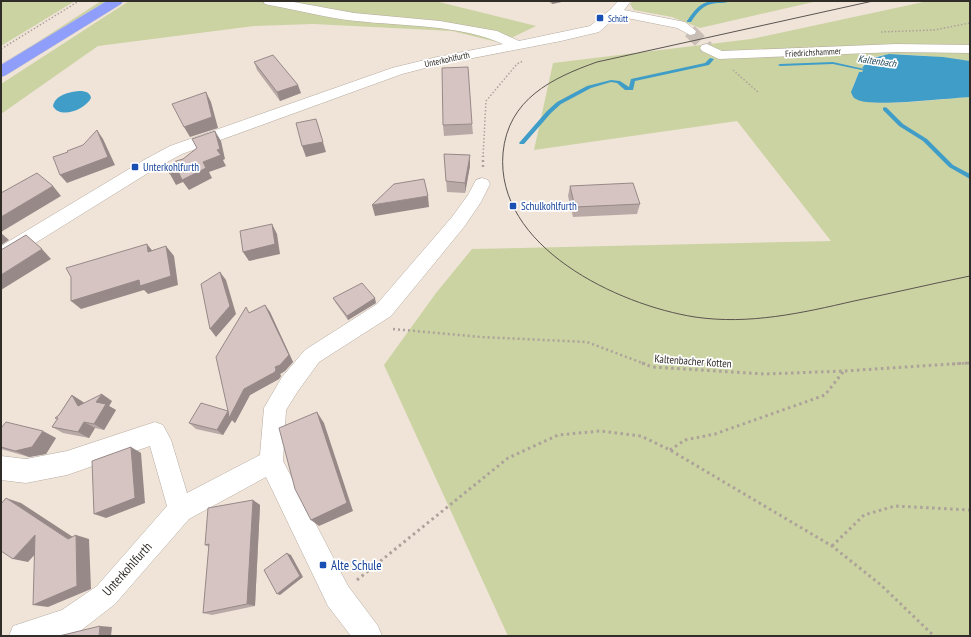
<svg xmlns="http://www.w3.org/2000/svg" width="971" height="637" viewBox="0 0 971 637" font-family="'PT Sans Narrow',sans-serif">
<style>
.green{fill:#cbd3a2}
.water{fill:#409dc7}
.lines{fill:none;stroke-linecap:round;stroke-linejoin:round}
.stream{fill:#409dc7;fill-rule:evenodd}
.minor-tunnel{stroke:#cabfb6;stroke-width:14;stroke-dasharray:14 7;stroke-linecap:butt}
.minor-casing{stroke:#b6aba0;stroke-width:1}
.trunk-casing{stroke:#c9c8c7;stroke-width:1}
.path-far2{stroke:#aca29a;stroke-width:1.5;stroke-dasharray:1.5 2;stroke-linecap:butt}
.path-far1{stroke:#aca29a;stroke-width:2.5;stroke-dasharray:2 3;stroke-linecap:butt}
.path{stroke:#aca29a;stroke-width:3;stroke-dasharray:2.5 3.5;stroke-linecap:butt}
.minor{fill:#fff;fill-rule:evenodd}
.trunk{fill:#8f9efa;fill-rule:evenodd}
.tram{stroke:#5b5550;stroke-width:1}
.wall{fill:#b8a9a7}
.shaded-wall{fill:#968988}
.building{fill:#d6c4c2;stroke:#968988}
.transit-dot{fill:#1a4fb4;stroke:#fff;stroke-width:1.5}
.labels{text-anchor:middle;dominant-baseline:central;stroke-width:3.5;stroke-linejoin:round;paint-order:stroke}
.far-transit-label{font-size:9px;fill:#164399;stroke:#fff;text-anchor:start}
.far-street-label{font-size:9px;fill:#302c28;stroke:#fff}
.far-water-label{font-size:10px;font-style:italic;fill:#163f51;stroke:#fff}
.transit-label{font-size:11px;fill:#164399;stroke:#fff;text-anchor:start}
.street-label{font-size:11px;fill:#302c28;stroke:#fff}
.near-transit-label{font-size:13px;fill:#164399;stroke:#fff;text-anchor:start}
.near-street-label{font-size:13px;fill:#302c28;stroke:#fff}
</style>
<rect width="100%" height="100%" fill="#f0e4d9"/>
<g class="green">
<path d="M1,1H75L1,46Z"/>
<path d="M101,1H108L16,59L13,58Z"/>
<path d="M129,1H435L536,26L501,43L452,31L313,24L254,26L98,46L1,114V84Z"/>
<path d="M633,1H818L700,28L672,17L634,10L630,4Z"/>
<path d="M928,1H970V61C950,59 883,48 868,60C866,62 864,65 862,67L864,69L862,73L859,72L853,86L852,96C866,110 948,98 970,97V636H508L384,365L436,293L472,249L831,241L737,121L534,150L553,63L751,39Z"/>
</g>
<g class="water">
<path d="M889,54L943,57L970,61V97C949,98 869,108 856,99C853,98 852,95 851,92L859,72H862L864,69L862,68L869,59Z"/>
<path d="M79,91C85,91 90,92 91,98C86,109 60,120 53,106C55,95 69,92 79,91Z"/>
</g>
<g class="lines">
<g class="stream">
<path d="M712,1H730C726,3 722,3 717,3C704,4 698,11 691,22H687V21C694,11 699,3 712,1Z"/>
<path d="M710,58L714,59L709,65L635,81L633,90H625L617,83L611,82L591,88L561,104L551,113L524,144H520L519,143L547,111L557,102L587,86L611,80L620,81L629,87L631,79L705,63Z"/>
<path d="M833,62L873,71L871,72L833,64L780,66L778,65L780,64Z"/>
<path d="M885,107L887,108L903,124L927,139L953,165L970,174V179L949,167L923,141L899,126L883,110V108Z"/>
</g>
<path class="minor-tunnel" d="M690,31L707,48"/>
<g class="minor-casing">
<g id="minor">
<path d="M263,1H288L354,13L440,21L497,31L519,41L590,26L611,9L618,1H631L624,10L685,22L696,31L695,34L690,35L677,28L617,16L599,32L561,41L437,65L402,74L182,154L156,168L8,260L1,262V246L144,160L170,146L392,68L437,57L503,44C462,25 402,26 356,21C327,18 298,10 269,5L265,4Z"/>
<path d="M707,44L722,51L896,44L970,45V53L896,52L719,59L702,51L700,48L702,45Z"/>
<path d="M482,178L488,180L490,184L481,202L464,227L391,316L319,362L298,391L286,410L283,461L348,586L378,626L382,636H351L328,606L266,477L189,519L115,604L79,632L68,636H9L13,626L62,610L97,586L167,506L150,446L67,475L26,483L1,480V456L26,459L67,451L155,422L163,425L171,440L187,493L260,455L264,408L282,377L305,350L377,304L452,217L468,195L476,180Z"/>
</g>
</g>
<g class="trunk-casing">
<path id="trunk" d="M107,1H123L121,4L6,75L1,77V65Z"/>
</g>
<g class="path-far2">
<path d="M881,32L934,30L970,23"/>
<path d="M1,49L79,1"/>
<path d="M733,70L759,93"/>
<path d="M483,157L486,101L517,64L523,61"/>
</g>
<g class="path-far1">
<path d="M483,167V156"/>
<path d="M393,329L481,337L587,342L645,364"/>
<path d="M952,364L970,363"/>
</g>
<g class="path">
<path d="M642,363L652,367L765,374L844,371L967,363"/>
<path d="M670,450L685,440L715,434L825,395L843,372"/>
<path d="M832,546L864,515L895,506L970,510"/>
<path d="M357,580L508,458L558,435L600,431L641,436L670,450L832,546L881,585L934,636"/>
</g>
<use href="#minor" class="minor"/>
<use href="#trunk" class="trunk"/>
<path class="tram" d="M873,1L597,62C552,78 508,99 503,153C495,247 618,305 695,317C749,325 802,313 854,301C893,293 931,284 970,276"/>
</g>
<g class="wall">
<path d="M548,1H566L552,4Z"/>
<path d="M254,62L301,93L280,101L257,70Z"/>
<path d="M472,124L473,134L444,136L443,125Z"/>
<path d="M444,154L470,166L465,193L447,192Z"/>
<path d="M570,186L640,204L637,214L573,217L568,196Z"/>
<path d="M333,298L376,303L348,320L335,302Z"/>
<path d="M265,305L270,312L293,362L285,371L280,374L281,376L279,379L250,395L235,423L232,420L223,435L196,429L189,423L228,411L250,312Z"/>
<path d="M72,395L83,402L84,403L112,401L109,406L116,410L104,430L95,428L89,438L63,433L52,427L57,419L55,418L59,415Z"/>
<path d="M56,438L46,454L29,457L1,449V447Z"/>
<path d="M253,500L260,505L255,606L212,615L203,613L209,547L205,545Z"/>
</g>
<g class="shaded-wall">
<path d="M552,1H566L552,4Z"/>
<path d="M298,85L301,93L280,101L277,92Z"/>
<path d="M206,92L211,102L218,128L190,137L184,127Z"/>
<path d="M316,119L326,152L306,157L302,146Z"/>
<path d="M97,130L103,139L115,165L67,183L60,175Z"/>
<path d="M215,131L221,141L225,159L223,160L226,166L209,172L212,178L189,190L183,182L176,185L170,174L203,162L217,150Z"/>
<path d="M470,155V166L465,193V183Z"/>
<path d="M53,186L61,196L1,232V217Z"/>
<path d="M428,196L429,207L375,216L372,205Z"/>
<path d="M272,224L277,234L280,254L249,261L243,252Z"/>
<path d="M1,233L9,240L1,245Z"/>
<path d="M147,244L155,254L148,252Z"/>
<path d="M166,246L174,256L178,285L148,294L144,290L81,309L71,301Z"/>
<path d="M42,249L51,259L1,290V275Z"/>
<path d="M220,272L226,280L236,314L216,337L210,329Z"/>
<path d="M375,298L376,303L348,320L347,316Z"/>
<path d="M265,305L270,312L293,362L285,371L280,374L281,376L279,379L250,395L235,423L232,420L223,435L217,430L228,411L244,389L275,367Z"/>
<path d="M102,394L112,401L109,406L116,410L104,430L94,424L96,402Z"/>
<path d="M72,395L83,402L89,412L78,406Z"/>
<path d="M317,412L324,423L353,511L319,526L311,520Z"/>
<path d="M84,422L95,428L89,438L78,432Z"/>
<path d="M43,431L56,438L46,454L29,457L15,451Z"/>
<path d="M131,447L141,453L145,503L106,518L94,514Z"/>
<path d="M6,498L21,503L76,539V535L89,539L91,589L48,607L33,605L68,539Z"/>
<path d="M253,500L260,505L255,606L247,604Z"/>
<path d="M35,535L49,539L28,562L13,559Z"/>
<path d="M287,553L291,555L303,577L280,595L277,594Z"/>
<path d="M100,626L112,627L111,636H99Z"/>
</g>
<g class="building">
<path d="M273,55L298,85L277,92L254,62Z"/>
<path d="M468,67L472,124L443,125L442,68Z"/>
<path d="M206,92L212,117L184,127L172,104Z"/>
<path d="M316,119L323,142L302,146L296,123Z"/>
<path d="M97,130L108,157L60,175L53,157L68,152L67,151L83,145Z"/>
<path d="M215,131L220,149L217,150L221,155L203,162L206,168L182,180L178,171L170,174L168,171L175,165L173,162L183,159L197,148L192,139Z"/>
<path d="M444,154L470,155L465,183L446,181Z"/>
<path d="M37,173L53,186L1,217V193Z"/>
<path d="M424,179L428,196L372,205L394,184Z"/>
<path d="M633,183L640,204L575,207L570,186Z"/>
<path d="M272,224L275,244L243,252L240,231Z"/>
<path d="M26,235L42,249L1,275V250Z"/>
<path d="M147,244L148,252L166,246L171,276L140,286L139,280L71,301V277L66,268Z"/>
<path d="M220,272L230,306L210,329L201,284Z"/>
<path d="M362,283L375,298L347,316L333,298Z"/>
<path d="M265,305L289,355L280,365L275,367L276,369L275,372L244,389L229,418L228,411L217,430L189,423L201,403L228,411L216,357L246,307L249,313Z"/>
<path d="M102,394L96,402L106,404L94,424L84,422L78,432L52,427L58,418H55L59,415L72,395L78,406Z"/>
<path d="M317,412L347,503L311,520L295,489L279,428Z"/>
<path d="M6,422L43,431L32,447L15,451L1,447V428Z"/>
<path d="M131,447L135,498L94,514L92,461Z"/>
<path d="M6,498L68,539L76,535L77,586L33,605L35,535L13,559L1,551V504Z"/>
<path d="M253,500L247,604L203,613L209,544L205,545L208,508Z"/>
<path d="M287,553L300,576L277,594L264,570Z"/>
<path d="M100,626L99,636H59Z"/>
</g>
<g class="transit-dot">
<rect x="596" y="14" width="8" height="8" rx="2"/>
<rect x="131" y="163" width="8" height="8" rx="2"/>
<rect x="509" y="202" width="8" height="8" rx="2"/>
<rect x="319" y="561" width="8" height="8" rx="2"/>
</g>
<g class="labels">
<g class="far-transit-label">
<text x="608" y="18">Schütt</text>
</g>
<g class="far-street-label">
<text transform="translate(813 52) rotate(-3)">Friedrichshammer</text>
<text transform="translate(447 59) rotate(-12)">Unterkohlfurth</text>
</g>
<g class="far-water-label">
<text transform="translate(877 61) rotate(8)">Kaltenbach</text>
</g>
<g class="transit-label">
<text x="143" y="167">Unterkohlfurth</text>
<text x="521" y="206">Schulkohlfurth</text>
</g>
<g class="street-label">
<text transform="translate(693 361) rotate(4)">Kaltenbacher Kotten</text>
</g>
<g class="near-transit-label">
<text x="331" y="565">Alte Schule</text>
</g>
<g class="near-street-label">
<text transform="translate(127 569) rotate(-48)">Unterkohlfurth</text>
</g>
</g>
<rect width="971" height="637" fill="none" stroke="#302c28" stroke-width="4"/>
</svg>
